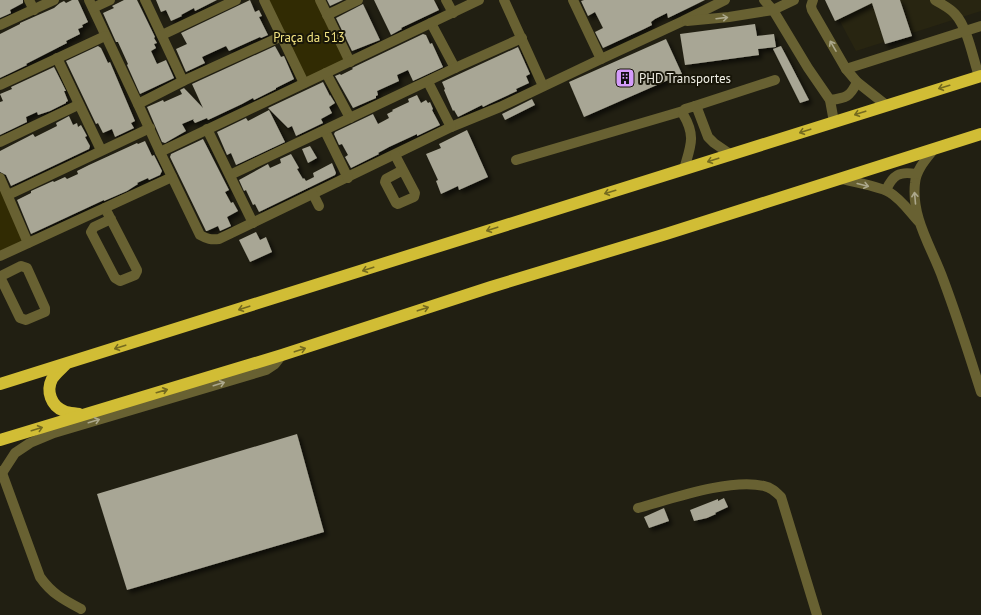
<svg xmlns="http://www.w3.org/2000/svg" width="981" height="615" viewBox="0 0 981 615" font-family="'PT Sans',sans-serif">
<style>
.built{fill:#282511}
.green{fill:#312b03}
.building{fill:#a8a695;filter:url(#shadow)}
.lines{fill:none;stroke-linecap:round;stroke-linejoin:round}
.minor{stroke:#686132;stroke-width:10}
.highway{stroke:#d1bd35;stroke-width:12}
.oneway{stroke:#aca88c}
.oneway2{stroke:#746a1f}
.labels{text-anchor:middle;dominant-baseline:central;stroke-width:4;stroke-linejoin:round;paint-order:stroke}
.park-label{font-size:13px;fill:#f2e382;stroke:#181609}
.poi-label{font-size:13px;fill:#f0efe6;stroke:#181609;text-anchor:start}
</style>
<defs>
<filter id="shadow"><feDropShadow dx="3.5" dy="3.5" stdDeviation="2" flood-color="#0009"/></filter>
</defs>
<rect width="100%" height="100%" fill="#211f12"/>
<path class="built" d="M831,0H981V11L856,51L829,1Z"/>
<g class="green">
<path d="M259,0H322L354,64L301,88Z"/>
<path d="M0,174L30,237L0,251Z"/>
</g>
<g class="building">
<path d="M0,0H23V3L10,10L11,13L0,18Z"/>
<path d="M72,0H78L88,22L82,25L83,27L78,29L80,34L66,41L67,43L26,64L27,65L0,78V34L20,24V23L54,8L60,3L64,1L66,3Z"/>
<path d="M124,0H137L155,37L154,38L157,43L154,44L156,48L151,51L157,64L166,60L174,78L140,94L127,65L128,64L118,42H116L103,13L114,8L112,6Z"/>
<path d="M156,0H217L195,11L194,8L181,15L182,16L171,21L166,10L161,12Z"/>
<path d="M250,0L255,12L259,10L262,16L259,17L268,35L261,38L260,37L229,51L226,46L202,57L205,63L186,72L176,49L187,44L181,33Z"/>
<path d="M327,0H343L330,6Z"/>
<path d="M374,0H434L439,10L401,28L402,29L391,35Z"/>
<path d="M584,0H705L668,18L667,13L655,19L651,22L652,25L644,29L603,48L595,32L603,28L595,12L588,16L581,1Z"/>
<path d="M825,0H900L912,36L885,44L872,3L835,21Z"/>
<path d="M363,4L380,40L352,51L336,18Z"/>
<path d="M755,24L757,36L774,34L776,47L758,49L759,55L685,65L680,34Z"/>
<path d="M423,34L426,35L430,44L432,43L443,67L413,81L408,70L397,75L399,81L377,91L378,95L376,96V98L353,108L335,76L340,74L341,75L353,69L352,68L354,67Z"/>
<path d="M666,39L682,74L584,117L569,82Z"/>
<path d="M98,46L101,48L108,63L110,62L135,121L131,123L134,128L115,137L112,129L103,133L98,123L96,124L66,61Z"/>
<path d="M275,46L281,57L284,56L294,79L276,88V89L254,100L253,98L242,104L208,120L207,118L195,123L193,120L194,119L182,124L186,131L165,143L162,142L147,107L163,100L164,102L182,94L180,90L184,88L203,108L192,84Z"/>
<path d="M781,46L792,67L809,100L800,103L773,49Z"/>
<path d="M518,47L530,74L526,76L529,83L516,89L517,91L489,104L483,107L482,105L458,117L454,110L453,111L444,90L445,89L442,82Z"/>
<path d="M54,67L66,91H64L68,101L66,102V103L50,111L38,115L37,112L26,117L27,122L0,135V102L3,101L0,94L12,89L11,87Z"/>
<path d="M323,82L330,96V95L335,103L329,107L332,113L321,119L323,123L296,136L292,126L288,128L268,108Z"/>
<path d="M417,95L421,103L426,100L428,103L430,102L433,109L432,110L440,125L417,136V134L415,135L389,147L378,153L379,154L351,168L345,157L348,155L342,144L339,145L334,134L335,132L373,114L378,124L389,118L387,114L393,111L392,110L409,102L408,99Z"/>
<path d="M532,99L535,105L505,120L502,114Z"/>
<path d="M269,110L285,142L236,165L231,153L227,155L217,132L246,118L248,121Z"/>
<path d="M69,116L73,125L77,123L78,127L81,125L87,136L85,137L90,146L89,149L11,186L6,175L0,172V151L33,134L35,137L57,126L56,123Z"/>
<path d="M467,130L488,177L459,190L458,186L441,194L436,181L438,180L426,154L441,148L439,144Z"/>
<path d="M203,139L229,190L225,192L231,203L233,202L238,211L227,217L231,226L220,231L218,226L207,231H206L170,157L171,154Z"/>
<path d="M145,141L152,156L154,155L162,171L160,175L149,180L148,178L137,183L138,184L127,191L104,201V200L31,234L17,200L31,193V191L53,181L54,182L65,177L67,179L78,174L77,171L89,165L137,143L138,144Z"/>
<path d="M310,146L317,158L308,163L302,149Z"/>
<path d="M291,154L299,168L297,169L303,179L304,178L306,181L314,177L313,173L332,163L336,173L335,175L259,212L255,204L253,205L246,190L244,191L239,180L268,164L270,168L281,163L280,159Z"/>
<path d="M256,232L260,240L266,237L272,252L250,262L239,240Z"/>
<path d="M297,434L324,532L127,590L97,494Z"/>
<path d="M724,498L728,507L715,513L716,514L707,518L694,521L690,510L718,499V501Z"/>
<path d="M664,508L669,521L649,528L644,517Z"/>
</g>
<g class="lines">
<g class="minor">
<path d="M29,0L34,10"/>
<path d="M89,0L138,104L160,152L200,235C207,239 211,240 219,239L451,127L500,107L601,59L683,21L725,0"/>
<path d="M145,0L183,81"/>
<path d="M264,0L304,83"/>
<path d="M320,0L350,62"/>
<path d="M446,0L453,13"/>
<path d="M504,0L543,86"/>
<path d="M573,0L601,59"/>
<path d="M764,0L773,10L808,68L830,100L834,122"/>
<path d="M813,0L811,6L812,10L846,69L857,82L886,105"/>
<path d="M935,0C941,4 950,8 955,14C968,28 973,59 979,76"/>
<path d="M93,8L110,0"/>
<path d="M327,15L358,0"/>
<path d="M687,21L729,17L773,10L794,0"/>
<path d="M431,23L455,68"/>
<path d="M0,25L54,0"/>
<path d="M162,35L236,0"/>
<path d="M57,58L101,150"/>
<path d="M846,69L981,26"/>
<path d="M326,73L350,118"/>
<path d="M428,82L451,127"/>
<path d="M0,85L105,36"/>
<path d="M830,100C846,98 850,97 857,82"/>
<path d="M138,104L183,81L282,36"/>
<path d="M695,106L775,80"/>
<path d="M207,129L253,223"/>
<path d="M325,131L348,178"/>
<path d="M0,142L78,105"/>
<path d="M934,149C926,159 916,170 915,183C911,218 932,248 943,279C957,316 969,354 981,392"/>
<path d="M160,152L479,0"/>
<path d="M395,155L415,193L414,197L398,204L396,203L385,182L386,179L403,170"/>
<path d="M516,160L683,111"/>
<path d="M684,169C691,145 696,136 683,114L685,109L695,106L697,108L708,137L714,143L730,154"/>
<path d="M230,175L455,68L522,38"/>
<path d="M0,178L28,243"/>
<path d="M841,179C854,182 878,186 889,192C901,199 909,211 918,221"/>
<path d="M886,190C893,175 899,171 916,174"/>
<path d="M313,194L319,206"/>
<path d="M8,195L150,128"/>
<path d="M105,208L137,270V271L135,275L120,281L115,278L91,232L94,227L111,219"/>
<path d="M0,256L172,177"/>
<path d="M21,266L27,268L45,308V312L26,320L20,318L1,279L3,275Z"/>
<path d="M0,471L2,473L40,577C52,594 64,600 81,609"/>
<path d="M2,473L15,453L30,443L54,433L266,370L275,364L282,355"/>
<path d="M638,508C671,499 730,478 764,486C771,487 776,492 781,497L817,615"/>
</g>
<g class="highway">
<path d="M65,365C61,369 55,374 52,379C46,391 51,406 64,411C68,413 74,413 79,414"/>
<path d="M0,384L981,76"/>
<path d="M0,440L282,355L491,287L666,234L981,134"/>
</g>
</g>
<defs><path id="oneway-shaft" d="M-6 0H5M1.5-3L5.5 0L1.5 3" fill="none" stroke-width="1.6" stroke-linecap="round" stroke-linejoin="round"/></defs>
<g class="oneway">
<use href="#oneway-shaft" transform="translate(722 18) rotate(-7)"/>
<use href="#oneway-shaft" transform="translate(833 46) rotate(-120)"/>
<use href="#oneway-shaft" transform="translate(863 185) rotate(14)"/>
<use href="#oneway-shaft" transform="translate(915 198) rotate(-95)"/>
<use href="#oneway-shaft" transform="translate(219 384) rotate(-17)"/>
<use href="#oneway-shaft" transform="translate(94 421) rotate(-17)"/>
</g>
<g class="oneway2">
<use href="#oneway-shaft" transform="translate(944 87) rotate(163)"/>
<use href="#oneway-shaft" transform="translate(860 113) rotate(162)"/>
<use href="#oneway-shaft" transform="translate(805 131) rotate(162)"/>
<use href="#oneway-shaft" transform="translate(713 160) rotate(162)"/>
<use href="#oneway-shaft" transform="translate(610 192) rotate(163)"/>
<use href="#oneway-shaft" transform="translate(492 229) rotate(162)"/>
<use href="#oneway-shaft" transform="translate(368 269) rotate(162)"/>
<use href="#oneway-shaft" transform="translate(244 308) rotate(162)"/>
<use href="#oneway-shaft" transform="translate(423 309) rotate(-18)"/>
<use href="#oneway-shaft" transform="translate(120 347) rotate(162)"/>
<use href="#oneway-shaft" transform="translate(300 350) rotate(-18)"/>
<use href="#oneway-shaft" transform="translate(162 391) rotate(-16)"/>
<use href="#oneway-shaft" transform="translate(37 429) rotate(-17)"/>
</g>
<defs>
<g id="building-square" transform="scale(1)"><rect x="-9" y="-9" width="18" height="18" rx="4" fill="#d59cfb" stroke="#181609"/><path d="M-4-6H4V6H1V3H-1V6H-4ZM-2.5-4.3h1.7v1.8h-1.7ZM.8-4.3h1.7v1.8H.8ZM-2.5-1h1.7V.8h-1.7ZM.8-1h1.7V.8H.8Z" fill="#111"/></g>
</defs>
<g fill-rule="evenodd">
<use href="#building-square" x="625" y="78"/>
</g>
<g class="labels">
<g class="park-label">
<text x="309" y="37">Praça da 513</text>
</g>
<g class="poi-label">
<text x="639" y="78">PHD Transportes</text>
</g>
</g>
</svg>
